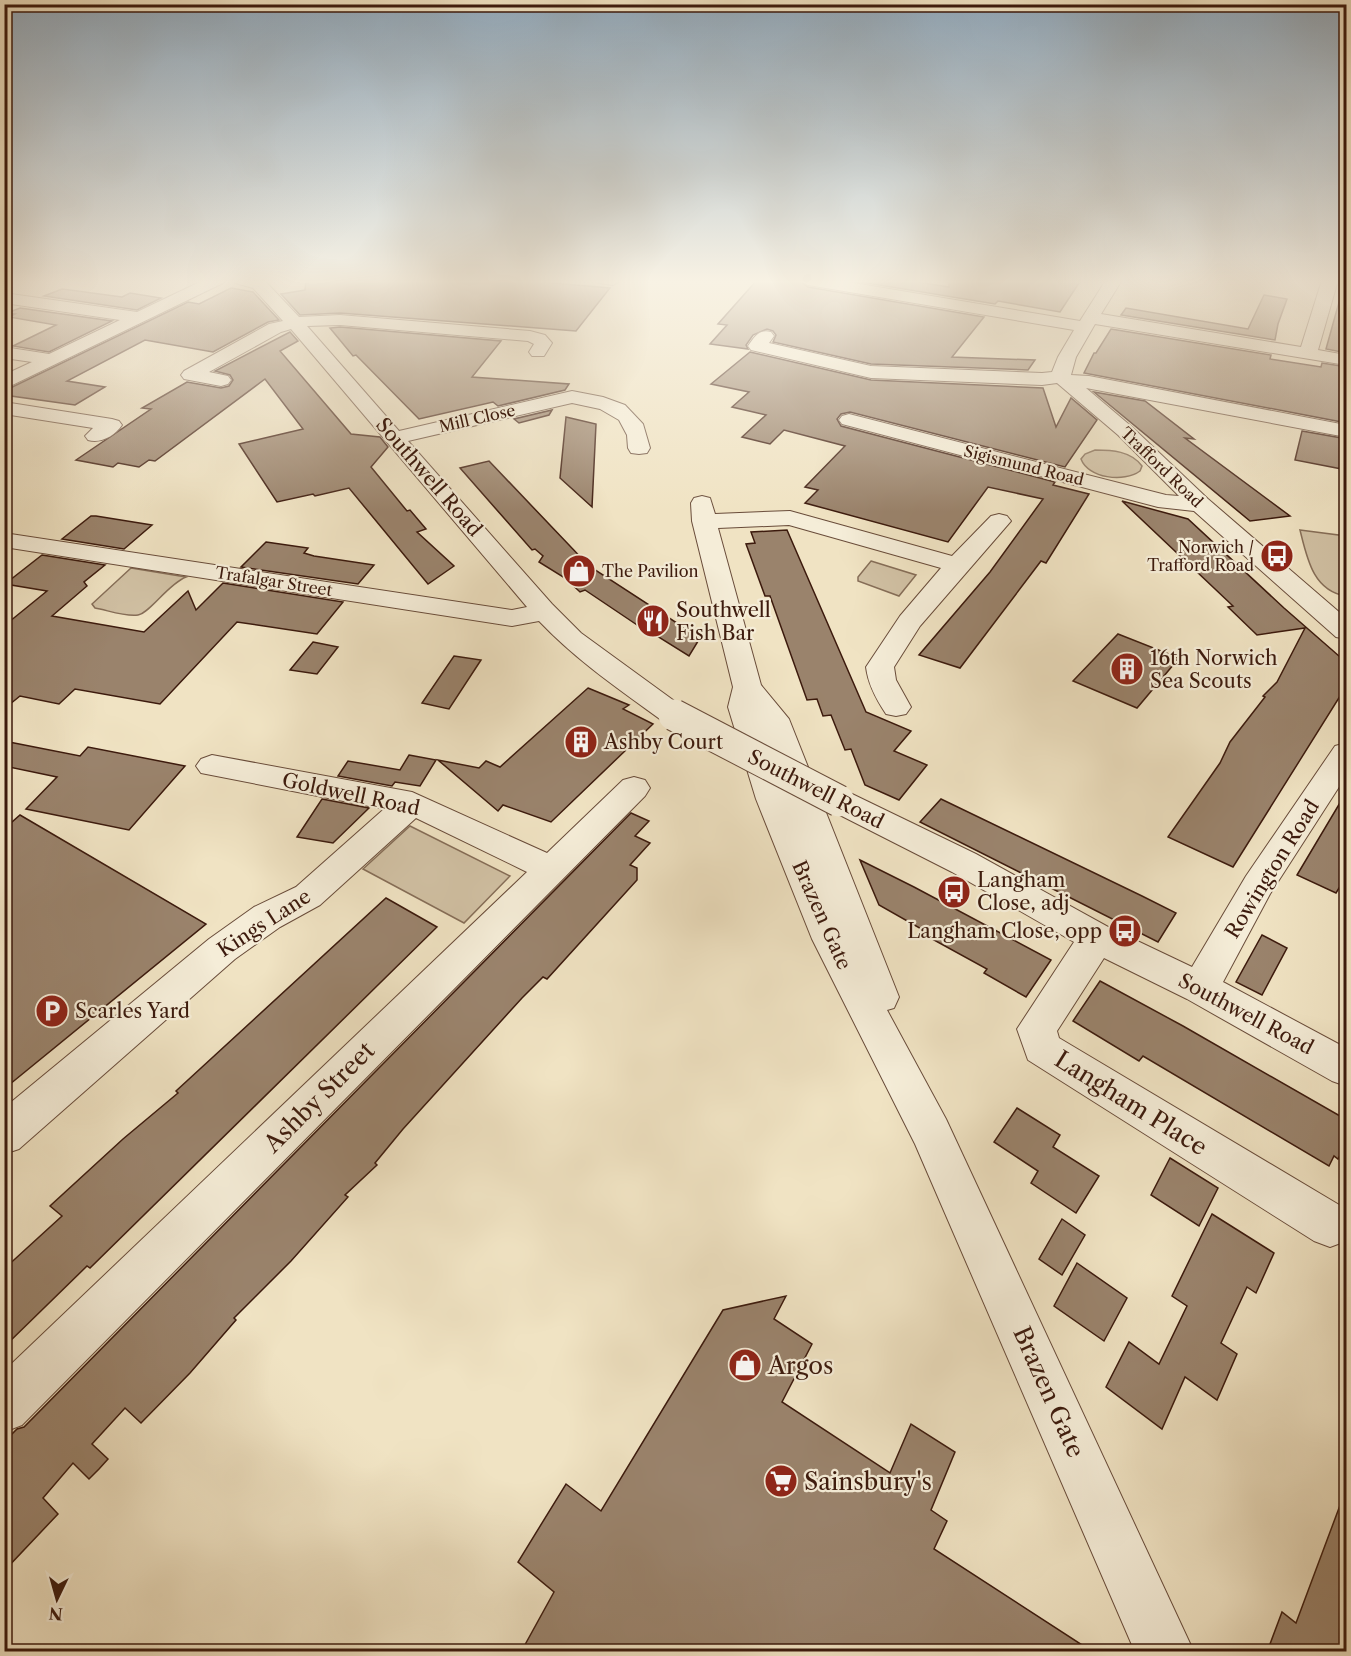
<svg xmlns="http://www.w3.org/2000/svg" width="1351" height="1656" viewBox="0 0 1351 1656" font-family="'Libre Caslon Text',serif">
<style>
.green{fill:#d1c1a4;stroke:#866e58;stroke-width:1.5}
.building{fill:#9a836c;stroke:#3c1a0d;stroke-width:1.5}
.lines{fill:none;stroke-linecap:round;stroke-linejoin:round}
.minor-casing{stroke:#694c3a;stroke-width:2}
.minor{fill:#f5edd8;fill-rule:evenodd}
.minor-bridge-casing{stroke:#694c3a;stroke-width:33;stroke-linecap:butt}
.minor-bridge{stroke:#f5edd8;stroke-width:31}
.labels{text-anchor:middle;dominant-baseline:central;stroke-width:4.5;stroke-linejoin:round;paint-order:stroke}
.far-street-label{font-size:16px;fill:#3c1a0d;stroke:#f5edd8}
.far-poi-label{font-size:16px;fill:#3c1a0d;stroke:#f5edd8;text-anchor:end}
.street-label{font-size:20px;fill:#3c1a0d;stroke:#f5edd8}
.poi-label{font-size:20px;fill:#3c1a0d;stroke:#f5edd8;text-anchor:start}
.near-street-label{font-size:24px;fill:#3c1a0d;stroke:#f5edd8}
.near-poi-label{font-size:24px;fill:#3c1a0d;stroke:#f5edd8;text-anchor:start}
</style>
<rect width="100%" height="100%" fill="#f0e3c3"/>
<filter id="stains"><feTurbulence type="fractalNoise" baseFrequency=".00333" numOctaves="4"/><feColorMatrix values="0 0 0 0 .2 0 0 0 0 .09 0 0 0 0 .02 0 0 0 .5 -.17"/></filter>
<radialGradient id="worn" r=".72"><stop offset=".6" stop-color="#630" stop-opacity="0"/><stop offset="1" stop-color="#630" stop-opacity=".3"/></radialGradient>
<g class="green">
<path d="M1095,450C1112,450 1131,451 1142,466L1140,471C1124,483 1088,478 1081,459L1085,454Z"/>
<path d="M1300,530L1346,536V596C1313,591 1307,558 1300,530Z"/>
<path d="M871,561L916,575L899,596L858,581V577Z"/>
<path d="M131,568L186,577C168,584 150,613 138,615C125,617 107,610 95,608L92,604Z"/>
<path d="M410,826L510,876L464,923L363,869Z"/>
</g>
<g class="building">
<path d="M306,280H518L610,288L576,331L340,313L300,315L281,294L305,290Z"/>
<path d="M757,280H798L808,287L984,317L952,357L1035,360L1028,370L871,364L773,342L776,335L773,331L767,329L753,335L746,345L748,349L710,344L727,325L718,324Z"/>
<path d="M849,280H905L949,287V280H1081L1060,312L998,301L995,304Z"/>
<path d="M231,288L253,292L279,320L268,322L213,352L145,340L67,381L105,387L75,405L4,395V391L188,302L199,304Z"/>
<path d="M62,289L122,297L130,293L161,298L137,310L44,296Z"/>
<path d="M1264,295L1287,299L1278,324L1275,340L1121,315L1126,308L1248,329Z"/>
<path d="M1339,302L1347,303V353L1326,349Z"/>
<path d="M20,308L112,321L49,352L13,346L56,325L9,317L15,314L7,313Z"/>
<path d="M340,327L501,341L472,377L569,384L565,390L498,406L493,402L419,419L356,355L353,356L330,328Z"/>
<path d="M1111,329L1271,355L1270,359L1321,367L1322,363L1347,367V423L1084,373L1094,353H1096Z"/>
<path d="M290,332L298,341L280,351L351,434L380,437L388,447L371,467L407,511L410,510L426,529L417,532L454,566L428,584L349,488L315,496L313,494L277,502L239,444L303,429L265,379L155,461L149,460L139,467L118,463L113,467L76,460L151,409L142,408L187,382L221,388L229,386L233,380L230,375L215,371Z"/>
<path d="M750,352L871,380L1043,388L1056,427L1071,398L1097,420L1065,467L850,412L841,414L837,419L841,426L1055,482L1053,485L1089,494L1046,563L1041,561L960,668L919,655L990,572L1043,499L988,487L948,542L805,503L818,490L805,487L845,446L784,430L770,444L742,437L766,415L732,407L749,392L711,384Z"/>
<path d="M1094,392L1145,401L1194,439L1185,438L1290,516L1250,521Z"/>
<path d="M552,410L549,415L519,423L514,419Z"/>
<path d="M566,417L596,424L592,507L560,478Z"/>
<path d="M1302,431L1347,439V470L1295,460Z"/>
<path d="M489,461L589,566L700,638L689,656L654,634L652,635L585,590L580,592L565,578L539,562L543,556L535,549L532,550L460,468Z"/>
<path d="M1122,501L1188,519L1284,608L1347,663V685L1233,867L1168,837L1220,763L1230,742L1265,697L1263,696L1277,682L1305,628L1257,635L1228,607L1233,606Z"/>
<path d="M91,516H96L152,525L124,549L62,539Z"/>
<path d="M787,530L866,712L911,731L894,751L927,765L899,800L865,785L851,749L845,750L831,715L823,716L817,699L807,700L770,596H765L746,544L755,543L751,532Z"/>
<path d="M266,542L308,548L304,553L314,556L374,565L358,584L241,567Z"/>
<path d="M42,555L105,565L84,582L87,586L52,616L144,632L188,591L196,610L223,583L343,602L317,634L237,622L160,704L75,689L59,704L20,696L4,709V626L47,591L5,584Z"/>
<path d="M1118,634L1179,658L1137,708L1073,681Z"/>
<path d="M313,642L338,647L317,674L290,670Z"/>
<path d="M454,656L481,660L449,709L422,703Z"/>
<path d="M588,688L629,705L623,709L653,724L551,822L503,805L498,811L438,760L479,768L486,761L500,767Z"/>
<path d="M4,741L80,756L88,747L185,766L129,830L26,809L57,777L4,766Z"/>
<path d="M409,755L436,760L420,786L395,782L392,786L338,776L348,761L400,770Z"/>
<path d="M1347,791V892L1339,888L1336,893L1297,875Z"/>
<path d="M322,799L369,808L333,843L297,837Z"/>
<path d="M941,799L1142,896L1176,913L1158,942L920,822Z"/>
<path d="M631,813L649,821L635,836L650,843L630,865L637,868V880L547,979L543,977L522,998L403,1129L375,1163L377,1165L345,1195L348,1197L291,1261L234,1318L236,1320L190,1373L141,1423L125,1408L92,1444L108,1459L99,1469L89,1479L73,1463L43,1498L58,1514L4,1571V1442L17,1429L24,1427Z"/>
<path d="M20,815L206,924L4,1089V829Z"/>
<path d="M860,860L914,887L1051,960L1026,997L984,973L987,969L923,934L925,931L879,905Z"/>
<path d="M386,898L437,927L90,1268L87,1266L4,1347V1269L62,1216L50,1206L123,1139L178,1093L176,1091Z"/>
<path d="M1262,935L1287,948L1262,995L1236,982Z"/>
<path d="M1100,981L1183,1026L1347,1120V1141L1338,1159L1334,1156L1329,1166L1143,1056L1139,1061L1073,1021Z"/>
<path d="M1017,1108L1060,1135L1053,1147L1099,1176L1076,1213L1031,1183L1038,1171L994,1142Z"/>
<path d="M1170,1158L1218,1188L1199,1226L1151,1195Z"/>
<path d="M1212,1214L1274,1253L1256,1293L1247,1287L1221,1343L1237,1354L1217,1400L1185,1377L1162,1429L1106,1387L1129,1342L1159,1364L1187,1306L1172,1296Z"/>
<path d="M1062,1219L1085,1235L1062,1275L1039,1259Z"/>
<path d="M1077,1263L1127,1298L1104,1341L1054,1306Z"/>
<path d="M786,1296L774,1319L812,1344L782,1402L890,1473L911,1424L955,1452L931,1510L947,1521L934,1549L1093,1652H521L554,1592L518,1562L566,1484L601,1511L723,1310Z"/>
<path d="M1345,1492L1347,1652H1267L1282,1612L1296,1623Z"/>
</g>
<g class="lines">
<g class="minor-casing">
<g id="minor">
<path d="M204,280H225L223,283L4,389V375L32,362L4,358V347L49,354L120,320L4,303V293L137,312Z"/>
<path d="M233,280L265,281L299,317L340,315L530,331L545,335L552,343L544,356H532L529,352L534,344L528,341L340,325L307,326L399,431L572,391L603,397L625,405L643,424L650,448L647,453L639,454L631,453L628,448L627,435L619,420L600,409L572,403L408,441L552,604L581,633L684,708L689,715L684,722L674,724L664,722C620,690 576,660 539,621L512,626L4,547V533L512,610L527,607L291,329L281,332L209,372L228,376L231,380L228,384L221,386L184,379L181,375L184,371L269,324L283,321L253,288L235,283Z"/>
<path d="M597,280H621L613,285L599,283Z"/>
<path d="M800,280H836L1080,321L1106,280H1122L1101,314L1301,347L1322,280H1338L1318,350L1346,355V365L1095,324L1076,357L1071,375L1089,376L1346,425V437L1086,388L1132,427L1208,499L1346,618V639L1336,637L1194,511L1158,507L842,424L839,420L842,416L849,414L1166,495L1179,496L1118,435L1057,383L1042,385L871,378L751,350L748,346C755,336 759,329 771,332L774,336L769,343L871,366L1042,373L1052,372L1058,357L1074,330L808,285Z"/>
<path d="M4,402L112,419L119,421L122,425C115,436 100,444 88,440L85,436L93,428L4,414Z"/>
<path d="M702,496L710,498L715,514L790,511L952,556L991,516L999,514L1007,516L1011,521L920,626L894,667L896,680L911,707L906,714L896,716L886,714C876,699 868,684 866,667L900,616L941,568L789,525L718,528L761,685L789,719L899,997L894,1008L887,1010L946,1119L1194,1652H1135L915,1144L812,939L756,799L728,707L733,687L692,521L691,503L694,498Z"/>
<path d="M1346,743V776L1270,894L1223,982L1346,1048V1086L1332,1081L1187,999L1104,958L1057,1031L1059,1038L1346,1209V1241L1330,1247L1314,1241L1028,1060L1017,1029L1074,942L952,872L828,809L823,801L828,793L839,790L850,793L976,854L1110,928L1192,967L1246,876L1335,746Z"/>
<path d="M212,755L412,792L547,853L623,780L634,777L645,780L650,788L645,796L22,1425L4,1432V1371L527,872L416,818L320,905L280,927L235,959L19,1149L4,1154V1108L209,939L254,907L296,887L384,809L201,773L196,766L201,759Z"/>
</g>
</g>
<use href="#minor" class="minor"/>
<g class="minor-bridge-casing">
<path id="minor-bridge" d="M674,715L839,801"/>
</g>
<use href="#minor-bridge" class="minor-bridge"/>
</g>
<linearGradient id="sky" x2="0" y2="1"><stop stop-color="#93acc0"/><stop offset="0.55" stop-color="#f8f2e4"/><stop offset="1" stop-color="#f8f2e4" stop-opacity="0"/></linearGradient>
<rect width="1351" height="512" fill="url(#sky)"/>
<defs>
<g id="bus-disc" transform="scale(1.725)"><circle r="9.5" fill="#8f2418" stroke="#f5edd8"/><path d="M-5-6H5V4H4V6H2V4H-2V6H-4V4H-5ZM-3.5-4V0h7V-4ZM-3.5 1.2v1.5H-2V1.2ZM2 1.2v1.5H3.5V1.2Z" fill="#fff"/></g>
<g id="shop-disc" transform="scale(1.725)"><circle r="9.5" fill="#8f2418" stroke="#f5edd8"/><path d="M-5-2.5h2.3a2.7 3.5 0 0 1 5.4 0H5L5.5 6h-11ZM-1.5-2.5h3a1.5 2.3 0 0 0-3 0Z" fill="#fff"/></g>
<g id="restaurant-disc" transform="scale(1.725)"><circle r="9.5" fill="#8f2418" stroke="#f5edd8"/><path d="M-5-6h1v4h1v-4h1v4h1v-4h1v5L-1.5 .5V6h-2V.5L-5-1ZM5-6V6H3V1.5H1.5Q1.5-4 5-6Z" fill="#fff"/></g>
<g id="building-disc" transform="scale(1.725)"><circle r="9.5" fill="#8f2418" stroke="#f5edd8"/><path d="M-4-6H4V6H1V3H-1V6H-4ZM-2.5-4.3h1.7v1.8h-1.7ZM.8-4.3h1.7v1.8H.8ZM-2.5-1h1.7V.8h-1.7ZM.8-1h1.7V.8H.8Z" fill="#fff"/></g>
<g id="parking-disc" transform="scale(1.725)"><circle r="9.5" fill="#8f2418" stroke="#f5edd8"/><path d="M-3.5-5.5H1a3.5 3.5 0 0 1 0 7H-1V5.5H-3.5ZM-1-3.4V-.6H.8a1.4 1.4 0 0 0 0-2.8Z" fill="#fff"/></g>
<g id="supermarket-disc" transform="scale(1.725)"><circle r="9.5" fill="#8f2418" stroke="#f5edd8"/><path d="M-6-5.5h2.5l.6 2H6L4.5 2H-2.5L-4.4-4H-6ZM-1.5 3.2a1.3 1.3 0 1 0 .1 0ZM3 3.2a1.3 1.3 0 1 0 .1 0Z" fill="#fff"/></g>
</defs>
<g fill-rule="evenodd">
<use href="#bus-disc" x="1277" y="556"/>
<use href="#shop-disc" x="579" y="571"/>
<use href="#restaurant-disc" x="653" y="621"/>
<use href="#building-disc" x="1127" y="669"/>
<use href="#building-disc" x="581" y="742"/>
<use href="#bus-disc" x="954" y="892"/>
<use href="#bus-disc" x="1125" y="931"/>
<use href="#parking-disc" x="52" y="1011"/>
<use href="#shop-disc" x="745" y="1365"/>
<use href="#supermarket-disc" x="781" y="1481"/>
</g>
<g class="labels">
<g class="far-street-label">
<text transform="translate(477 418) rotate(-13)">Mill Close</text>
<text transform="translate(1024 465) rotate(14)">Sigismund Road</text>
<text transform="translate(1162 467) rotate(44)">Trafford Road</text>
<text transform="translate(274 581) rotate(9)">Trafalgar Street</text>
</g>
<g class="far-poi-label">
<text x="1254" y="547">Norwich /<tspan x="1254" dy="18">Trafford Road</tspan></text>
<text x="602" y="571" text-anchor="start">The Pavilion</text>
</g>
<g class="street-label">
<text transform="translate(429 477) rotate(49)">Southwell Road</text>
<text transform="translate(816 789) rotate(27)">Southwell Road</text>
<text transform="translate(351 794) rotate(12)">Goldwell Road</text>
<text transform="translate(1272 869) rotate(-58)">Rowington Road</text>
<text transform="translate(822 915) rotate(66)">Brazen Gate</text>
<text transform="translate(264 923) rotate(-33)">Kings Lane</text>
<text transform="translate(1246 1014) rotate(28)">Southwell Road</text>
</g>
<g class="poi-label">
<text x="676" y="610">Southwell<tspan x="676" dy="23">Fish Bar</tspan></text>
<text x="1150" y="658">16th Norwich<tspan x="1150" dy="23">Sea Scouts</tspan></text>
<text x="604" y="742">Ashby Court</text>
<text x="977" y="880">Langham<tspan x="977" dy="23">Close, adj</tspan></text>
<text x="1102" y="931" text-anchor="end">Langham Close, opp</text>
<text x="75" y="1011">Scarles Yard</text>
</g>
<g class="near-street-label">
<text transform="translate(319 1097) rotate(-45)">Ashby Street</text>
<text transform="translate(1131 1103) rotate(32)">Langham Place</text>
<text transform="translate(1049 1392) rotate(66)">Brazen Gate</text>
</g>
<g class="near-poi-label">
<text x="768" y="1365">Argos</text>
<text x="804" y="1481">Sainsbury's</text>
</g>
</g>
<rect width="1351" height="1656" fill="none" stroke="#f0e3c3" stroke-width="24"/>
<rect x="6" y="6" width="1339" height="1644" fill="none" stroke="#3c1a0d" stroke-width="3"/>
<rect x="12" y="12" width="1327" height="1632" fill="none" stroke="#3c1a0d" stroke-width="1.5"/>
<g transform="translate(57 1599) rotate(185)" stroke="#f5edd8" stroke-width="4.5" paint-order="stroke">
<path d="M0-4.5L10 22L0 15L-10 22Z" fill="#3c1a0d"/>
<text y="-9" font-size="16" font-weight="bold" text-anchor="middle" fill="#3c1a0d">N</text>
</g>
<rect width="100%" height="100%" filter="url(#stains)"/>
<rect width="100%" height="100%" fill="url(#worn)"/>
</svg>
